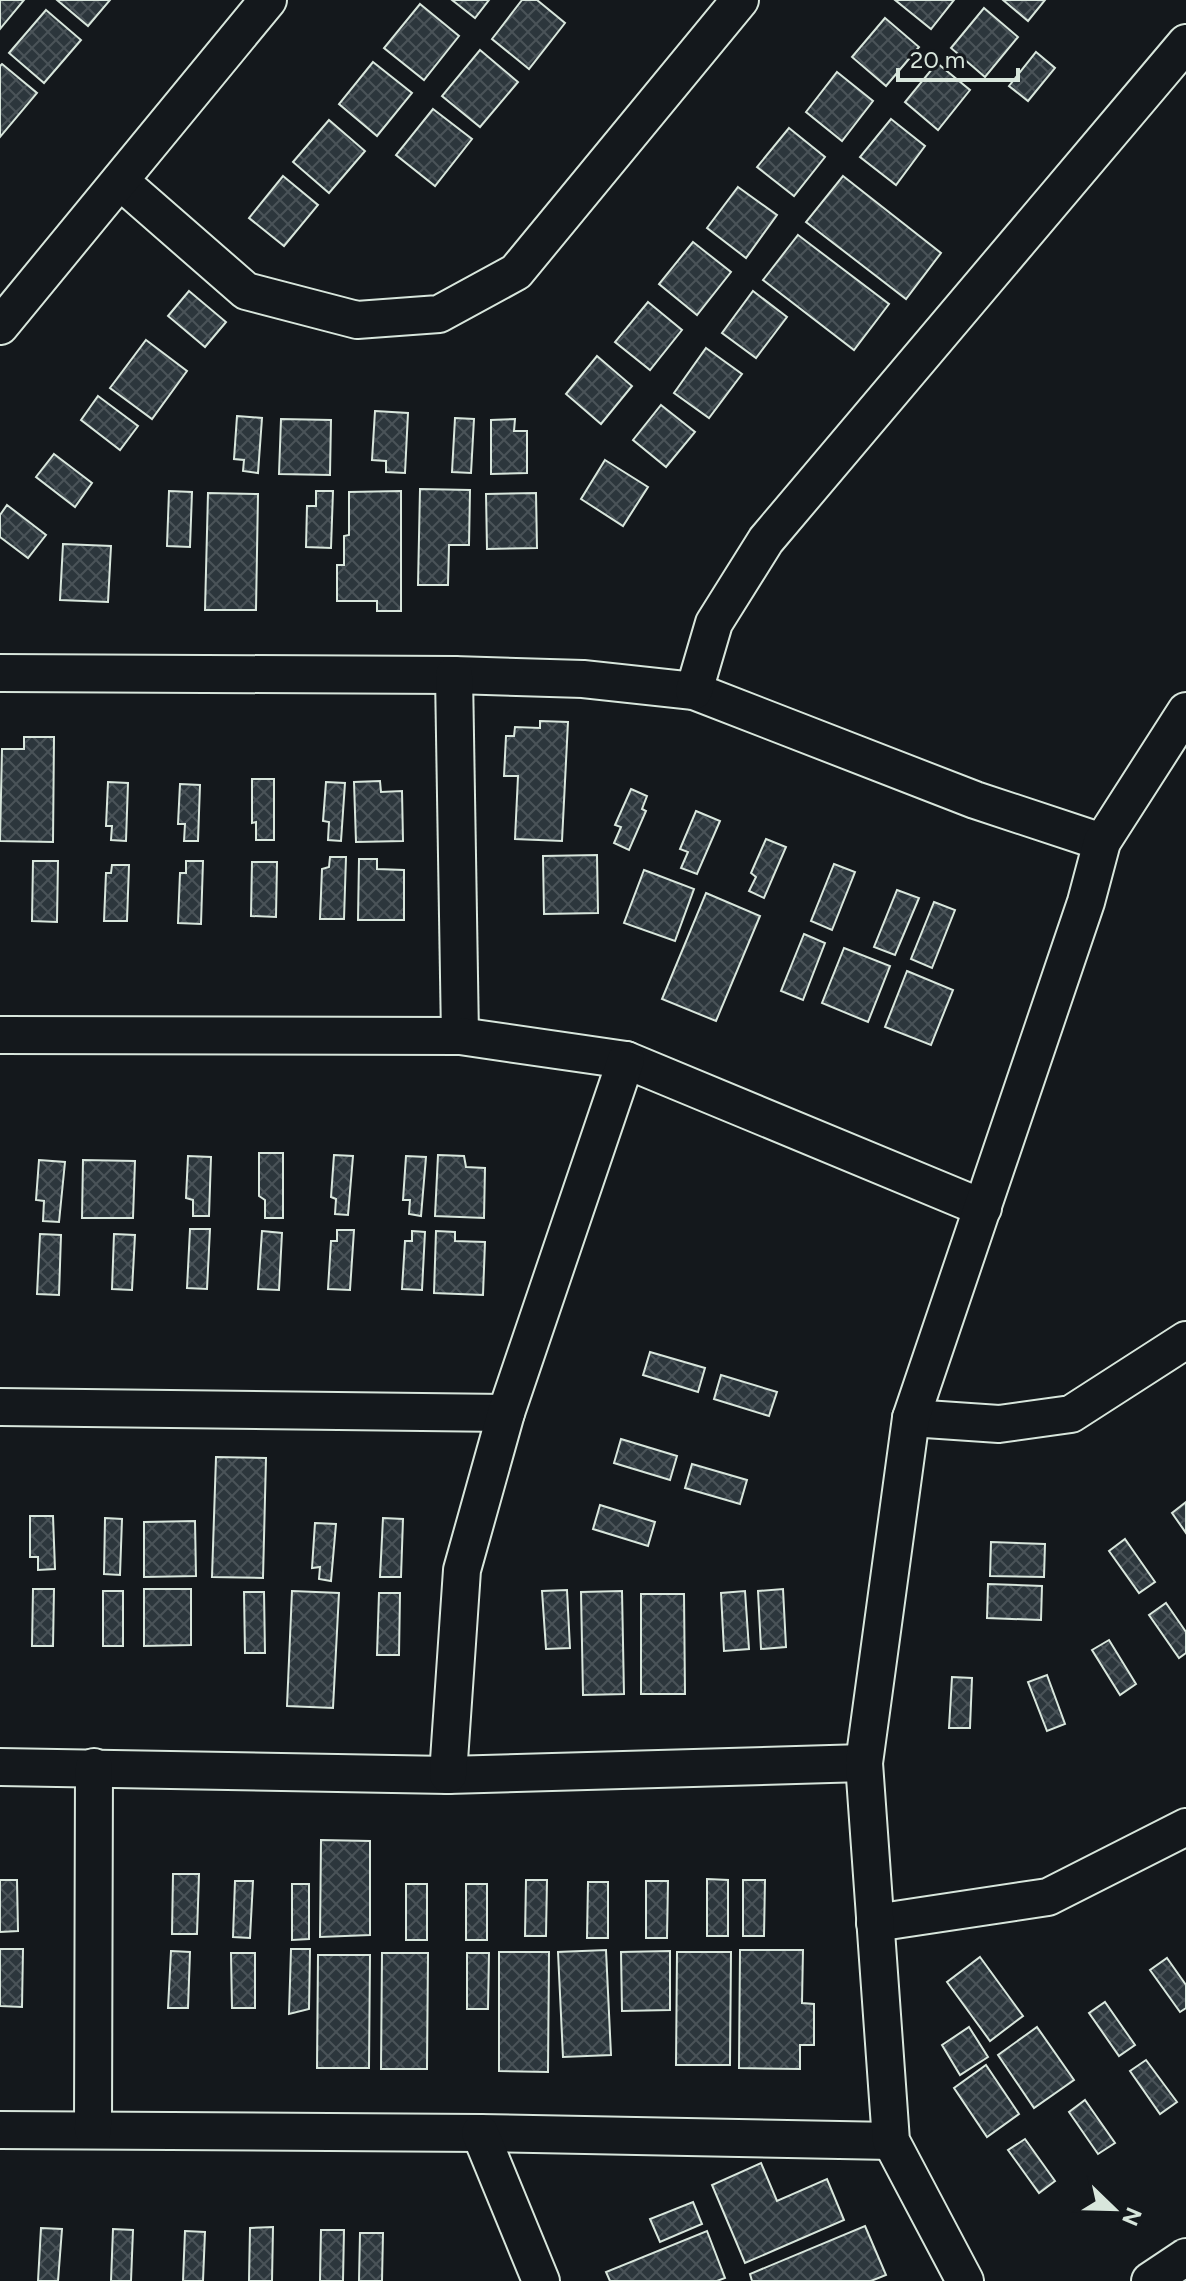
<svg xmlns="http://www.w3.org/2000/svg" width="1186" height="2281" viewBox="0 0 1186 2281" font-family="Figtree,sans-serif">
<style>
.building{fill:url(#building-cross-hatch);stroke:#d8e6dc;stroke-width:2}
.lines{fill:none;stroke-linecap:round;stroke-linejoin:round}
.minor-casing{stroke:#d8e6dc;stroke-width:40}
.minor{stroke:#14181c;stroke-width:36}
</style>
<defs>
<pattern id="building-cross-hatch" width="8" height="8" patternUnits="userSpaceOnUse" patternTransform="scale(2)"><rect width="8" height="8" fill="#2c363c"/><path d="M0 0l8 8M0 8l8-8" fill="none" stroke="#4a5358"/></pattern>
</defs>
<rect width="100%" height="100%" fill="#14181c"/>
<g class="building">
<path d="M0,0H24L0,29Z"/>
<path d="M57,0H110L88,26Z"/>
<path d="M452,0H489L475,18Z"/>
<path d="M522,0H537L565,23L529,69L492,39Z"/>
<path d="M895,0H954L931,29Z"/>
<path d="M1003,0H1045L1028,21Z"/>
<path d="M420,4L459,36L424,80L384,48Z"/>
<path d="M984,8L1018,37L985,77L951,48Z"/>
<path d="M46,10L81,40L44,83L9,53Z"/>
<path d="M885,18L919,47L886,86L852,57Z"/>
<path d="M480,50L518,82L480,127L442,96Z"/>
<path d="M1036,52L1055,68L1028,101L1009,86Z"/>
<path d="M373,62L412,93L377,136L339,104Z"/>
<path d="M937,63L970,90L938,130L905,102Z"/>
<path d="M2,64L37,93L0,137V66Z"/>
<path d="M837,72L873,101L842,141L806,112Z"/>
<path d="M433,109L472,139L435,186L396,155Z"/>
<path d="M891,119L925,146L896,185L860,157Z"/>
<path d="M329,120L365,151L329,193L293,162Z"/>
<path d="M789,128L825,157L794,196L757,167Z"/>
<path d="M283,176L318,205L284,246L249,218Z"/>
<path d="M843,176L941,253L906,299L806,222Z"/>
<path d="M738,187L777,215L746,258L707,228Z"/>
<path d="M798,235L889,304L854,350L763,280Z"/>
<path d="M693,242L731,272L697,315L659,284Z"/>
<path d="M189,291L226,322L205,347L168,316Z"/>
<path d="M753,291L787,317L756,358L722,333Z"/>
<path d="M648,302L682,330L650,370L615,342Z"/>
<path d="M146,340L187,371L152,419L110,388Z"/>
<path d="M706,348L742,374L709,418L674,393Z"/>
<path d="M597,356L632,386L601,424L566,394Z"/>
<path d="M98,396L138,426L120,450L81,420Z"/>
<path d="M661,405L695,432L666,467L633,440Z"/>
<path d="M375,411L408,413L405,473L386,472V461L372,460Z"/>
<path d="M237,416L262,418L258,473L243,471L244,460L234,459Z"/>
<path d="M455,418L474,419L471,473L452,472Z"/>
<path d="M281,419L331,420L330,475L279,474Z"/>
<path d="M515,419L514,431H527V473L491,474V420Z"/>
<path d="M54,454L92,483L75,507L36,477Z"/>
<path d="M605,460L648,487L623,526L581,499Z"/>
<path d="M420,489L470,490L469,545H449L448,585H418Z"/>
<path d="M169,491L192,492L190,547L167,546Z"/>
<path d="M316,491H333L331,548L306,547L307,506H316Z"/>
<path d="M401,491V611H377V601H337V565H344V536L349,535V492Z"/>
<path d="M208,493L258,494L256,610H205Z"/>
<path d="M536,493L537,548L487,549L486,494Z"/>
<path d="M7,505L46,535L28,558L0,537V515Z"/>
<path d="M63,544L111,546L108,602L60,600Z"/>
<path d="M540,721L568,722L562,841L515,839L518,776H504L506,736H514L515,727L540,728Z"/>
<path d="M24,737H54L53,842L0,841L2,749H24Z"/>
<path d="M252,779H274V840H256V822L252,823Z"/>
<path d="M380,781L381,792L402,791L403,841L356,842L354,782Z"/>
<path d="M108,782L128,783L126,841L111,840L112,826H106Z"/>
<path d="M326,782L345,783L341,841L328,840L329,822L323,821Z"/>
<path d="M180,784L200,785L198,841H184L185,824H178Z"/>
<path d="M631,789L647,796L642,809L646,811L629,850L614,843L621,827L615,825Z"/>
<path d="M696,811L720,821L697,874L681,868L688,852L680,849Z"/>
<path d="M766,839L786,847L764,898L749,891L756,877L751,873Z"/>
<path d="M597,855L598,913L544,914L543,856Z"/>
<path d="M330,857H346L344,919H320L322,869L329,867Z"/>
<path d="M359,859H377V869L404,870V920H358Z"/>
<path d="M33,861H58L57,922L32,921Z"/>
<path d="M186,861H203L201,924L178,923L180,873H186Z"/>
<path d="M252,862H277L276,917L251,916Z"/>
<path d="M834,864L855,872L832,930L811,921Z"/>
<path d="M112,865H129L127,921H104L106,873H111Z"/>
<path d="M644,870L694,889L675,941L624,923Z"/>
<path d="M897,890L919,898L895,955L874,947Z"/>
<path d="M706,893L760,916L716,1021L662,999Z"/>
<path d="M934,902L955,910L932,968L911,959Z"/>
<path d="M804,934L825,943L803,1000L781,991Z"/>
<path d="M844,948L890,966L868,1022L822,1003Z"/>
<path d="M907,971L953,990L931,1045L885,1027Z"/>
<path d="M259,1153H283V1218H265V1200L259,1196Z"/>
<path d="M334,1155L353,1156L348,1215L335,1214L336,1199L331,1197Z"/>
<path d="M438,1155L464,1156L466,1167L485,1168L484,1218L435,1216Z"/>
<path d="M188,1156L211,1157L209,1216H193V1200L186,1198Z"/>
<path d="M406,1156L426,1157L421,1216L409,1214L410,1200H403Z"/>
<path d="M39,1160L65,1162L59,1222L43,1221L44,1201L36,1200Z"/>
<path d="M83,1160L135,1161L133,1218H82Z"/>
<path d="M190,1229H210L207,1289L187,1288Z"/>
<path d="M337,1230H354L350,1290L328,1289L331,1241H337Z"/>
<path d="M262,1231L282,1233L279,1290L258,1289Z"/>
<path d="M412,1231L425,1232L422,1290L402,1289L405,1241H412Z"/>
<path d="M436,1231L455,1232V1241L485,1242L483,1295L434,1293Z"/>
<path d="M40,1234L61,1235L59,1295L37,1294Z"/>
<path d="M114,1234L135,1235L132,1290L112,1289Z"/>
<path d="M650,1352L705,1368L698,1392L643,1375Z"/>
<path d="M721,1375L777,1392L769,1416L714,1399Z"/>
<path d="M621,1439L677,1456L670,1480L614,1463Z"/>
<path d="M216,1457L266,1458L263,1578L212,1577Z"/>
<path d="M692,1464L747,1480L740,1504L685,1488Z"/>
<path d="M1186,1502V1533L1172,1513Z"/>
<path d="M600,1505L655,1522L648,1546L593,1529Z"/>
<path d="M30,1516H53L55,1569L38,1570V1557H30Z"/>
<path d="M105,1518L122,1519L120,1575L104,1574Z"/>
<path d="M383,1518L403,1519L401,1577H380Z"/>
<path d="M195,1521L196,1576L144,1577V1522Z"/>
<path d="M315,1523L336,1524L331,1581L319,1579L320,1567L312,1568Z"/>
<path d="M1125,1539L1155,1582L1139,1593L1109,1551Z"/>
<path d="M991,1542L1045,1544L1044,1577L990,1576Z"/>
<path d="M988,1584L1042,1586L1041,1620L987,1618Z"/>
<path d="M33,1589H54L53,1646H32Z"/>
<path d="M144,1589H191V1645L144,1646Z"/>
<path d="M783,1589L786,1647L761,1649L758,1591Z"/>
<path d="M567,1590L570,1648L546,1649L542,1591Z"/>
<rect x="103" y="1591" width="20" height="55"/>
<path d="M292,1591L339,1593L333,1708L287,1706Z"/>
<path d="M622,1591L624,1694L583,1695L581,1592Z"/>
<path d="M745,1591L749,1649L724,1651L721,1593Z"/>
<path d="M244,1592H264L265,1653H245Z"/>
<path d="M379,1593H400L399,1655H377Z"/>
<path d="M641,1594H684L685,1694H641Z"/>
<path d="M1166,1603L1186,1632V1653L1179,1658L1149,1615Z"/>
<path d="M1109,1640L1136,1684L1120,1695L1092,1650Z"/>
<path d="M1047,1675L1065,1724L1047,1731L1028,1682Z"/>
<path d="M952,1677L972,1678L970,1728H949Z"/>
<path d="M321,1840L370,1841V1935L320,1937Z"/>
<path d="M173,1874H199L197,1934H172Z"/>
<path d="M707,1879L728,1880V1936H707Z"/>
<path d="M0,1880H17L18,1931L0,1932Z"/>
<path d="M526,1880H547L546,1936H525Z"/>
<path d="M743,1880H765L764,1936H743Z"/>
<path d="M235,1881H253L250,1938L233,1937Z"/>
<path d="M646,1881H668L667,1938H646Z"/>
<path d="M588,1882H608V1938H587Z"/>
<path d="M292,1884H309V1939L292,1940Z"/>
<rect x="406" y="1884" width="21" height="56"/>
<rect x="466" y="1884" width="21" height="56"/>
<path d="M0,1949H23L22,2007L0,2006Z"/>
<path d="M291,1949H310L309,2009L289,2014Z"/>
<path d="M606,1950L611,2055L563,2057L558,1952Z"/>
<path d="M740,1950H803L802,2003L814,2004V2045H800V2069L739,2068Z"/>
<path d="M171,1951L190,1952L188,2008H168Z"/>
<path d="M670,1951V2010L622,2011L621,1952Z"/>
<path d="M499,1952H549L548,2072L499,2071Z"/>
<path d="M677,1952H731L730,2065H676Z"/>
<path d="M231,1953H255V2008H232Z"/>
<path d="M382,1953H428L427,2069H381Z"/>
<path d="M467,1953H489L488,2009H467Z"/>
<path d="M318,1955H370L369,2068H317Z"/>
<path d="M980,1957L1023,2016L990,2041L947,1982Z"/>
<path d="M1167,1958L1186,1985V2008L1180,2012L1150,1970Z"/>
<path d="M1105,2002L1135,2045L1119,2056L1089,2013Z"/>
<path d="M969,2027L988,2057L960,2075L942,2045Z"/>
<path d="M1037,2027L1074,2080L1034,2108L998,2055Z"/>
<path d="M1146,2060L1177,2102L1160,2114L1130,2071Z"/>
<path d="M986,2065L1019,2114L987,2137L954,2088Z"/>
<path d="M1085,2100L1115,2143L1098,2154L1069,2112Z"/>
<path d="M1025,2139L1055,2181L1039,2193L1008,2150Z"/>
<path d="M761,2163L777,2201L827,2179L844,2220L745,2263L712,2185Z"/>
<path d="M693,2202L702,2224L660,2242L650,2219Z"/>
<path d="M865,2226L886,2275L871,2281H752L750,2274Z"/>
<path d="M273,2227L272,2281H249L250,2228Z"/>
<path d="M41,2228L62,2229L58,2281H38Z"/>
<path d="M113,2229L133,2230L131,2281H111Z"/>
<path d="M321,2230H344L343,2281H320Z"/>
<path d="M185,2231L205,2232L203,2281H183Z"/>
<path d="M707,2231L725,2278L717,2281H610L606,2272Z"/>
<path d="M360,2233H383L382,2281H359Z"/>
</g>
<g class="lines">
<g class="minor-casing">
<g id="minor">
<path d="M120,181L246,291L357,320L439,314L516,272L740,0"/>
<path d="M0,326L268,0"/>
<path d="M0,673L454,675L583,679L694,691L975,800L1102,842"/>
<path d="M454,675L460,1036"/>
<path d="M694,691L714,623L766,540L1186,43"/>
<path d="M0,1035L460,1036L626,1060L983,1208"/>
<path d="M0,1407L506,1413"/>
<path d="M911,1418L999,1424L1071,1414L1186,1340"/>
<path d="M0,1767L448,1775L864,1763"/>
<path d="M448,1775L462,1570L506,1413L626,1060"/>
<path d="M875,1923L1048,1897L1186,1827"/>
<path d="M0,2130L480,2133L891,2141"/>
<path d="M93,2130L94,1767"/>
<path d="M480,2133L541,2281"/>
<path d="M965,2281L891,2141L864,1763L911,1418L1086,902L1102,842L1186,711"/>
<path d="M1150,2281L1186,2257"/>
</g>
</g>
<use href="#minor" class="minor"/>
</g>
<g transform="translate(1114 2209) rotate(113)" stroke="#14181c" stroke-width="6" paint-order="stroke">
<path d="M0-6L14 30L0 20L-14 30Z" fill="#d8e6dc"/>
<text y="-12" font-size="22" font-weight="bold" text-anchor="middle" fill="#d8e6dc">N</text>
</g>
<path d="M898 68v12h120v-12" fill="none" stroke="#d8e6dc" stroke-width="4"/>
<text x="910" y="68" font-size="24" fill="#d8e6dc" stroke="#14181c" stroke-width="6" paint-order="stroke">20 m</text>
</svg>
